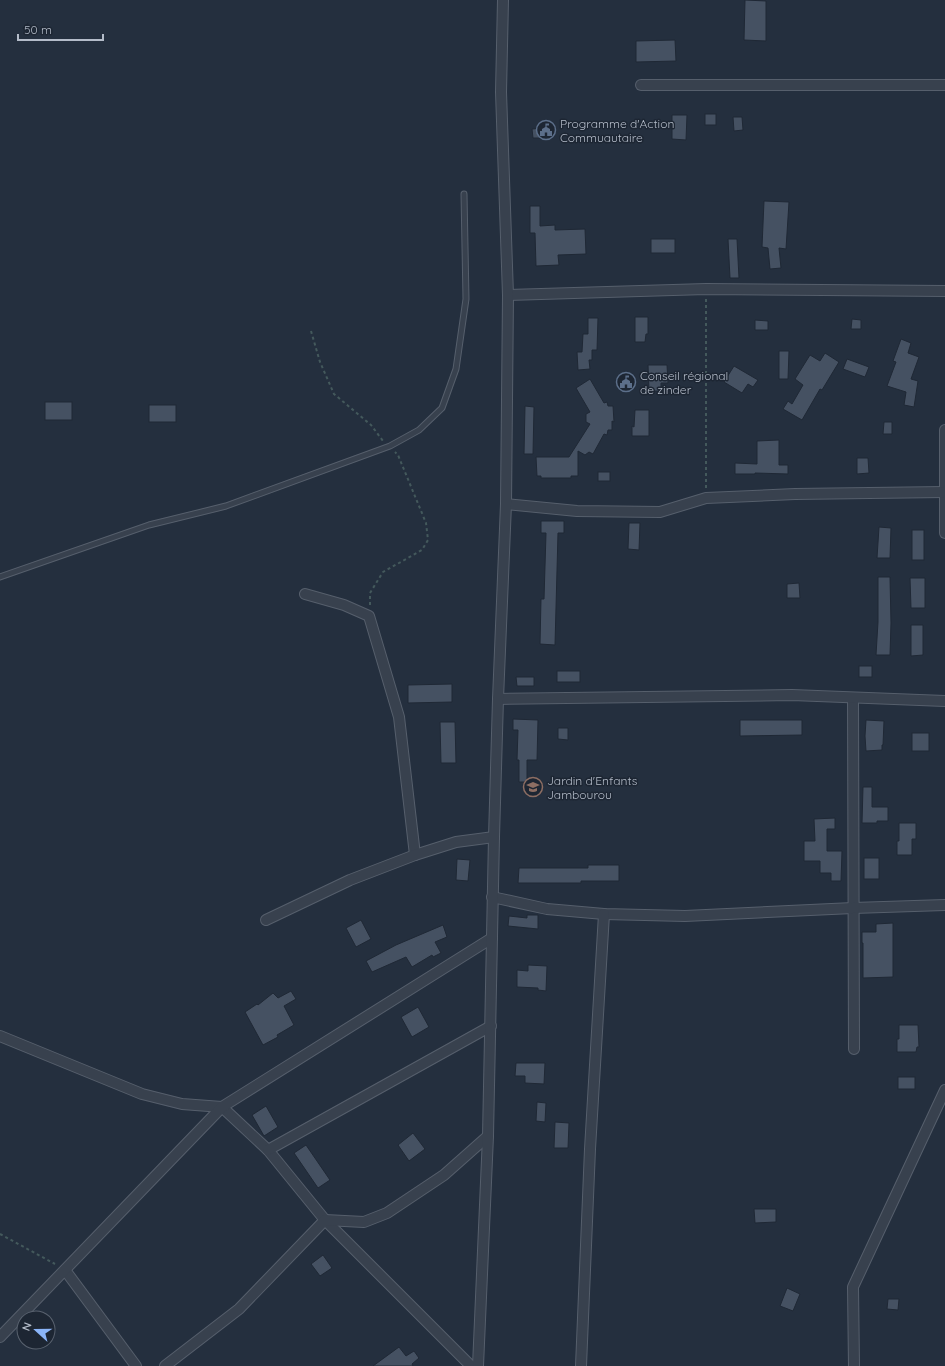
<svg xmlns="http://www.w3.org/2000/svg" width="945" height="1366" viewBox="0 0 945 1366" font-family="Quicksand,sans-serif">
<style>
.building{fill:#455162;stroke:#1f2835}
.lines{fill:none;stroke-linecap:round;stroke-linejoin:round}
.lane-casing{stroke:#565f6c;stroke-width:7}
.street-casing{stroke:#565f6c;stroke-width:12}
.path{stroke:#44595c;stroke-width:2;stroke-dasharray:3 3;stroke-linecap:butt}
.lane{stroke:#38414e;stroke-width:5}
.street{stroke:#38414e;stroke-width:10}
.labels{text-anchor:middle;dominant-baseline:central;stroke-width:3;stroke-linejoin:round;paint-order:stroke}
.poi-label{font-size:12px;fill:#b4bcc9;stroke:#1d2633;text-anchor:start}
</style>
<rect width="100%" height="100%" fill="#242f3e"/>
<g class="building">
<path d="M745,0L766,1V41L744,40Z"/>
<path d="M675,40L676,61L636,62V41Z"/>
<rect x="705" y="114" width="11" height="11"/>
<path d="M672,115H687L686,140L672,139Z"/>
<path d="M733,117H742L743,130L734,131Z"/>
<path d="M544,128L545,138H533L532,129Z"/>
<path d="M764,201L789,202L786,249L779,248L781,268L770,269L768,248L762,247Z"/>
<path d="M530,206H540V226L555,225V230L585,229L586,254L558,255L559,265L536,266L535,233H530Z"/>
<rect x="651" y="239" width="24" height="14"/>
<path d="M728,239H737L739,278H730Z"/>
<path d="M635,317H648V334H646L645,342H635Z"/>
<path d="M588,318H598L597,350H592V360H589L590,369L578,370L577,352H582L583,334H588Z"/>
<path d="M852,319L861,320V329H851Z"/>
<path d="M755,320L768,321V330H755Z"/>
<path d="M901,339L911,343L908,353L919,357L911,379L918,381L914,407L904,405L906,392L887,386L896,362L893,361Z"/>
<path d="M779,351H789L788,379H779Z"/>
<path d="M825,353L839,362L822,390L820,389L802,420L783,409L788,401L792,404L803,385L795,379L810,355L820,361Z"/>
<path d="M847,359L869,367L865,377L843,369Z"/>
<path d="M648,365H667L668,383H661V391H649Z"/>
<path d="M734,366L758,380L753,387L748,384L742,393L724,382Z"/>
<path d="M590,379L604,403L607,402L608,406H613L614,422L612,421V430H608L607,435L604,434L593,454L589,452L585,455L578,451V476H571V478H541V476H537L536,457H569L590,424L586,422V414L590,412L576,388Z"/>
<rect x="45" y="402" width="27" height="18"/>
<rect x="149" y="405" width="27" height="17"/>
<path d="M525,406L534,407L533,454H524Z"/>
<path d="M635,410H649V436H632V426L634,427Z"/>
<path d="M884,422H892V434H883Z"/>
<path d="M779,440V465H788V474L755,473V474H735V463L757,464V441Z"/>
<path d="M857,458H868L869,473L857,474Z"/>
<rect x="598" y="472" width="12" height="9"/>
<path d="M541,521H564V533H558L555,645L540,644L541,599H544L546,533H541Z"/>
<path d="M629,523H640L639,550L628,549Z"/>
<path d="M879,527L891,528L890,558H877Z"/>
<rect x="912" y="530" width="12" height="30"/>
<path d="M878,577H890L891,623L890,655H876L878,622Z"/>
<path d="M910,578H925V608H911Z"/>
<path d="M799,583L800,598H787V584Z"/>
<path d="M911,625H923V655L911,656Z"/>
<rect x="859" y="666" width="13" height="11"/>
<rect x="557" y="671" width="23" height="11"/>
<path d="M516,677H534V686H517Z"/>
<path d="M452,684V702L408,703V685Z"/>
<path d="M513,719L538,720L537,760H527V782H519V760H517L518,730H513Z"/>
<path d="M740,720H802V735L740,736Z"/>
<path d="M866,720L884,721L883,745H882V750L866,751L865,736Z"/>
<path d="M440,722H455L456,763H441Z"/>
<path d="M558,728H568V740L558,739Z"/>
<rect x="912" y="733" width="17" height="18"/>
<path d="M863,787H872V807H888V821H877V823H862Z"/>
<path d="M835,818V829H827V851H842L841,881H831V873H820V861H804V841H815L814,819Z"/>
<path d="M899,823H916V839H912V855H897V841H899Z"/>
<rect x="864" y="858" width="15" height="21"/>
<path d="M457,859L470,860L468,881L456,880Z"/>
<path d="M588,865H619V881H581V883H518L519,868H588Z"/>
<path d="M527,915H538V929L508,926L509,916L527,918Z"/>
<path d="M361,920L371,939L356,947L346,928Z"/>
<path d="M893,923V977L863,978V943H862V932H876V924Z"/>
<path d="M443,925L447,937L435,942L441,953L433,957L432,955L412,967L406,957L372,972L366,961L396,945Z"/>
<path d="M528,965L547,966L546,991L538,990V988L517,987V970L528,971Z"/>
<path d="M291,991L296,999L284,1006L294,1025L277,1035L278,1037L263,1045L245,1012L257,1004L258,1005L273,993L278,998Z"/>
<path d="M418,1007L429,1027L412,1037L401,1017Z"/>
<path d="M899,1025H918L919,1047H917L916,1052H897V1039H899Z"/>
<path d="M516,1063H545L544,1084L525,1083V1076H515Z"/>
<rect x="898" y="1077" width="17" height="12"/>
<path d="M537,1102L546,1103L545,1122L536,1121Z"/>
<path d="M266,1106L278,1127L264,1136L252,1115Z"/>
<path d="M555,1122L569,1123L568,1148H554Z"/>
<path d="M413,1133L425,1149L409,1161L398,1145Z"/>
<path d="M306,1145L330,1180L318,1188L294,1153Z"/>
<path d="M754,1209H776V1222L755,1223Z"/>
<path d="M323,1255L332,1268L320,1276L311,1264Z"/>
<path d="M787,1288L800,1294L793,1311L780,1306Z"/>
<path d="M888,1299H899L898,1310L887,1309Z"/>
<path d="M399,1347L406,1356L414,1351L419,1358L412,1364L413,1366H373Z"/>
</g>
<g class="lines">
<g class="lane-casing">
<path id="lane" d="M0,577L149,525L226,506L390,446L419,430L442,408L456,369L466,299L464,194"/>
</g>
<g class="street-casing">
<g id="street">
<path d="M641,85H945"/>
<path d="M508,295L706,289L945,291"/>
<path d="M945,430V533"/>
<path d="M506,504L577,511L660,512L706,498L795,494L944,492"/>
<path d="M305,594L344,605L369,616L399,717L415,855"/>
<path d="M853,698L854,1049"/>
<path d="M498,699L792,695L945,701"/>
<path d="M492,897L547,909L604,914L685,916L853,908L945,905"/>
<path d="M266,920L350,880L415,855L456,842L494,837"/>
<path d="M0,1036L142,1094L182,1104L222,1107L268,1150L325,1220L471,1366"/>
<path d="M268,1150L491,1026"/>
<path d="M65,1270L136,1366"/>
<path d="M0,1337L222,1107L492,938"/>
<path d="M165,1366L239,1309L325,1220L364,1222L387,1213L444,1175L488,1136"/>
<path d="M478,1366L488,1136L494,837L498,699L506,504L508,295L501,92L503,0"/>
<path d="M581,1366L590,1149L604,914"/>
<path d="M854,1366L853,1287L945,1090"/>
</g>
</g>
<g class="path">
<path d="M311,331L320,362L334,394L371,425L383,441"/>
<path d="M706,488V299"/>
<path d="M370,605V593L383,572L422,550L428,540L426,523L398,455L395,452"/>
<path d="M0,1234L55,1264"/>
</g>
<use href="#lane" class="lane"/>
<use href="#street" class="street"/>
</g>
<defs>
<g id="civic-ring" transform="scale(1)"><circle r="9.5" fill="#1d2633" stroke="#5c6f8a" stroke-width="1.5"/><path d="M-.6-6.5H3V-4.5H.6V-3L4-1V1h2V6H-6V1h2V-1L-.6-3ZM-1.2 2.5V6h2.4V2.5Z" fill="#5c6f8a"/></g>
<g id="school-ring" transform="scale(1)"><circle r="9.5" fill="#1d2633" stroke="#8d6e63" stroke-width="1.5"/><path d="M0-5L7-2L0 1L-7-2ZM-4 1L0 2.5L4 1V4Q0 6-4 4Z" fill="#8d6e63"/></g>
</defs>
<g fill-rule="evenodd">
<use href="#civic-ring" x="546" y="130"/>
<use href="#civic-ring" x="626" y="382"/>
<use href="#school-ring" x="533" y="787"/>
</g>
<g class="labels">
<g class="poi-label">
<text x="560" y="123">Programme d'Action<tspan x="560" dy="14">Commuautaire</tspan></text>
<text x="640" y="375">Conseil régional<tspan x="640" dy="14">de zinder</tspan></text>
<text x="547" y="780">Jardin d'Enfants<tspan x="547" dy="14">Jambourou</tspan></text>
</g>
</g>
<g transform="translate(36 1330) rotate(291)"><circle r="19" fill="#1d2633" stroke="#59626f"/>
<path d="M0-3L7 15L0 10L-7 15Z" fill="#8ab4f8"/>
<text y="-6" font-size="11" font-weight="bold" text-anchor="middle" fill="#b4bcc9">N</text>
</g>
<path d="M18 34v6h85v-6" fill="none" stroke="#b4bcc9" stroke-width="2"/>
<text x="24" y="34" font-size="12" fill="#b4bcc9" stroke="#1d2633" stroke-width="3" paint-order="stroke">50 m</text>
</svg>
